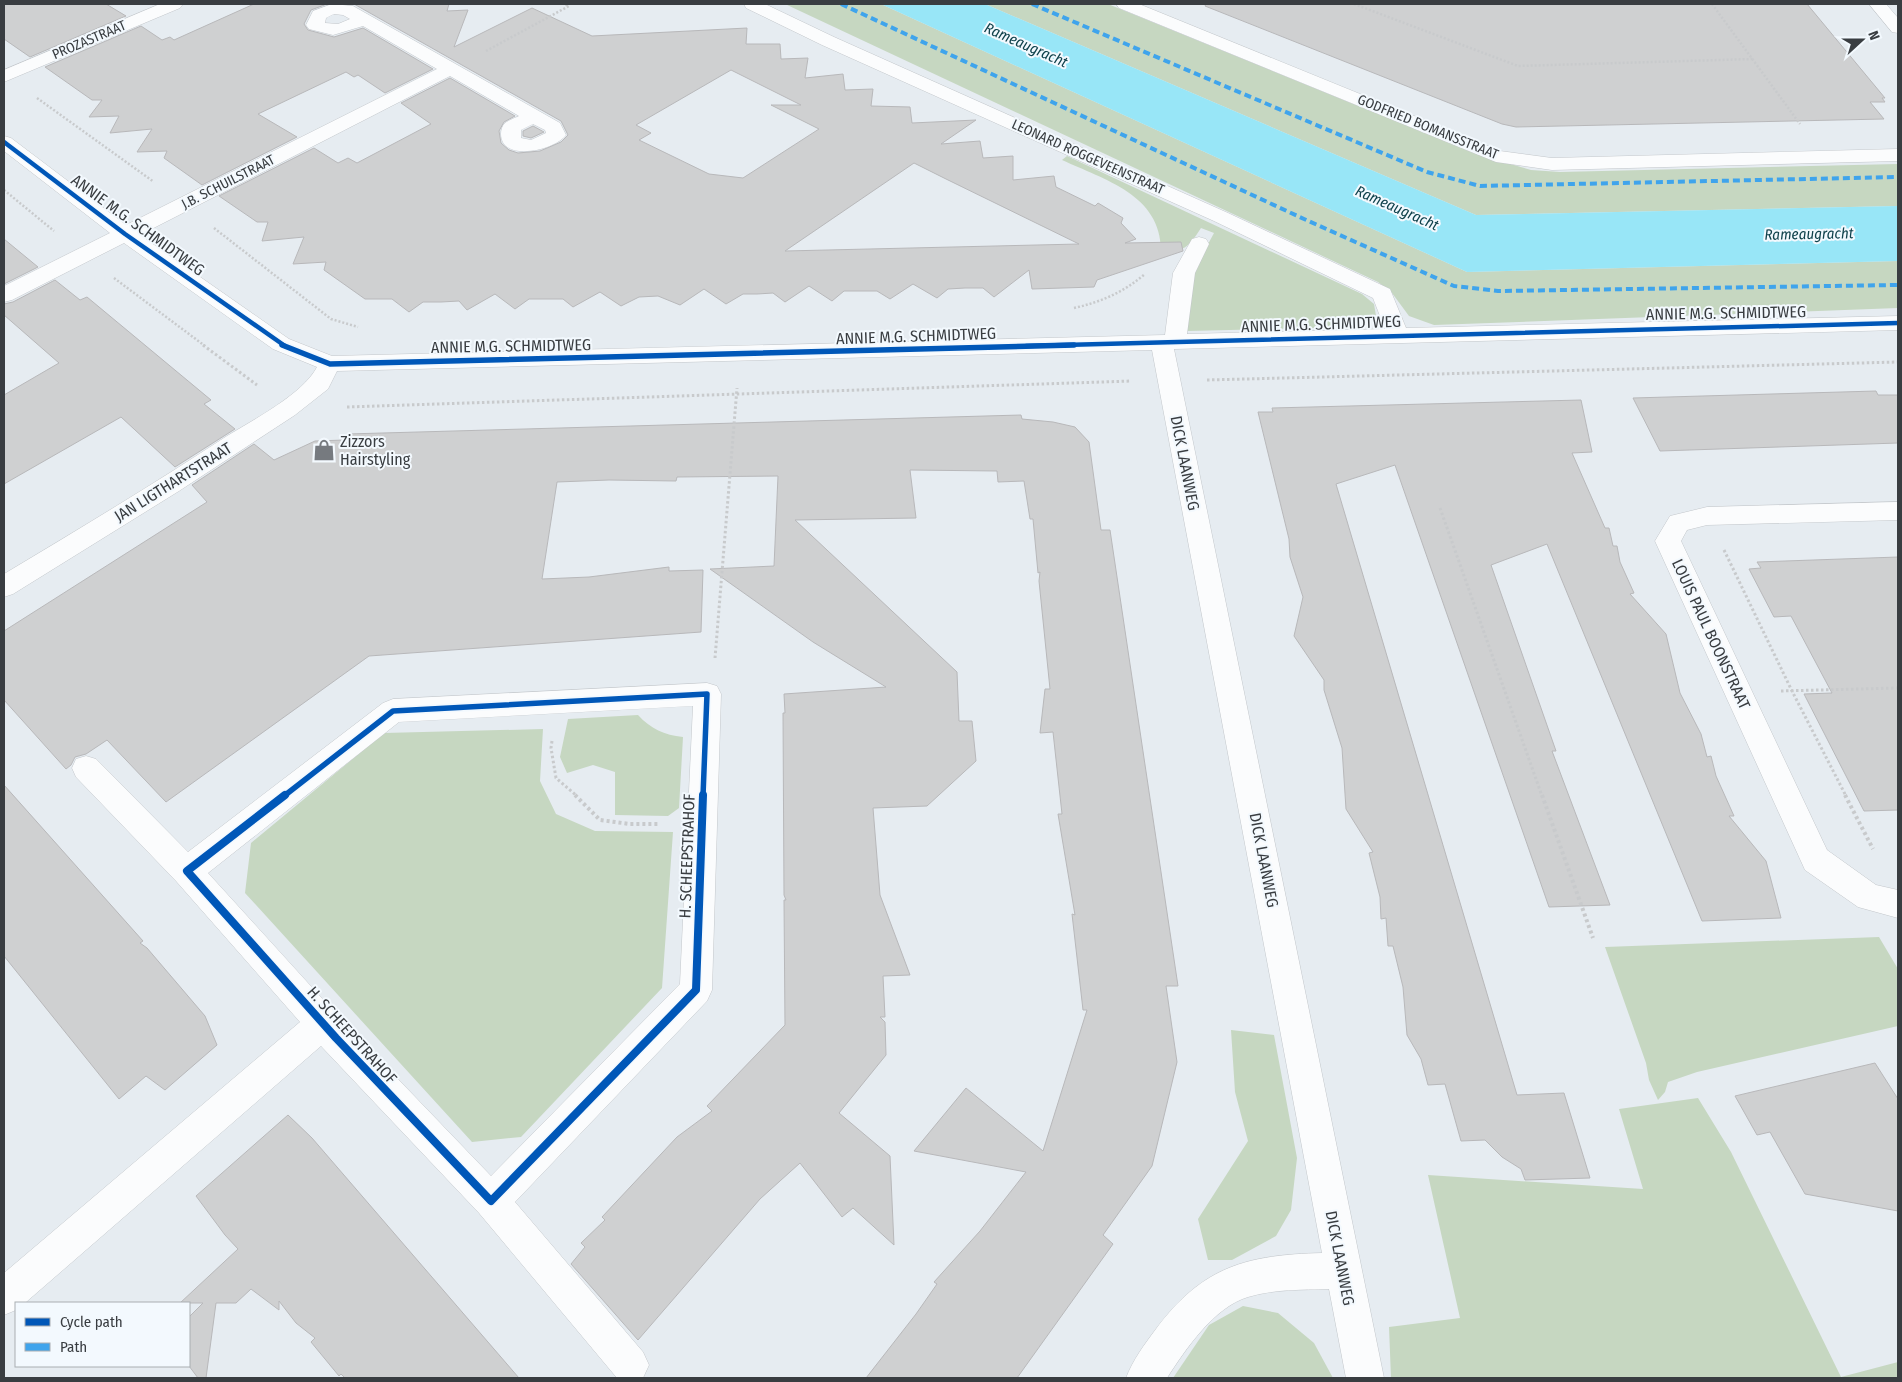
<svg xmlns="http://www.w3.org/2000/svg" width="1902" height="1382" viewBox="0 0 1902 1382" font-family="'Fira Sans Condensed',sans-serif">
<style>
.green{fill:#c6d7c1}
.water{fill:#98e6f7}
.building{fill:#cfd0d1;stroke:#b8b8ba;fill-rule:evenodd}
.lines{fill:none;stroke-linecap:round;stroke-linejoin:round}
.minor-casing{stroke:#c3c7cb;stroke-width:1}
.path-far2{stroke:#c8cacc;stroke-width:2.5;stroke-dasharray:2 2;stroke-linecap:butt}
.path-far1{stroke:#c8cacc;stroke-width:3;stroke-dasharray:2.5 2.5;stroke-linecap:butt}
.path{stroke:#c8cacc;stroke-width:4;stroke-dasharray:3 3;stroke-linecap:butt}
.minor{fill:#fbfcfd;fill-rule:evenodd}
.quiet{stroke:#3fa4ec;stroke-width:4;stroke-dasharray:7 4;stroke-linecap:butt}
.cycleway-far2-casing{stroke:#f3f9fe;stroke-width:7}
.cycleway-far1-casing{stroke:#f3f9fe;stroke-width:9}
.cycleway-casing{stroke:#f3f9fe;stroke-width:11}
.cycleway-far2{stroke:#0057b8;stroke-width:4.5}
.cycleway-far1{stroke:#0057b8;stroke-width:5.5}
.cycleway{stroke:#0057b8;stroke-width:8}
.labels{text-anchor:middle;dominant-baseline:central;stroke-width:4;stroke-linejoin:round;paint-order:stroke}
.far-street-label{font-size:14px;fill:#393d41;stroke:#f3f9fe}
.far-water-label{font-size:15px;font-style:italic;fill:#10424c;stroke:#f3f9fe}
.street-label{font-size:16px;fill:#393d41;stroke:#f3f9fe}
.poi-label{font-size:16px;fill:#393d41;stroke:#f3f9fe;text-anchor:start}
</style>
<rect width="100%" height="100%" fill="#e6ecf1"/>
<g class="green">
<path d="M785,4H881L1467,272L1898,261V308L1434,325L1409,316L1392,293L1378,282Z"/>
<path d="M985,4H1108L1476,154L1531,170L1560,172L1898,164V206L1476,215Z"/>
<path d="M1067,156L1362,294L1374,304L1376,316L1367,324L1358,327L1187,331L1192,274L1214,233L1201,228C1188,248 1185,251 1161,252C1162,195 1105,180 1062,160Z"/>
<path d="M638,715C651,729 664,735 683,737L679,808L668,816L615,815V772L593,765L567,773L560,757L568,719Z"/>
<path d="M543,729L540,781L556,814L595,831L673,832L662,988L521,1137L472,1142L245,893L251,843L384,733Z"/>
<path d="M1879,937L1898,969V1026L1697,1072L1668,1082L1665,1092L1658,1100L1649,1080L1646,1063L1605,947Z"/>
<path d="M1231,1030L1274,1035L1297,1158L1291,1210L1276,1236L1232,1260H1208L1198,1219L1248,1141L1235,1092Z"/>
<path d="M1698,1098L1731,1152L1841,1377L1898,1362V1378H1391L1389,1327L1460,1318L1428,1175L1643,1189L1619,1109Z"/>
<path d="M1243,1306L1278,1313L1314,1343L1333,1378H1173L1209,1325Z"/>
</g>
<path class="water" d="M881,4H985L1476,215L1898,206V261L1467,272Z"/>
<g class="building">
<path d="M4,4H106L126,16L30,57L4,39Z"/>
<path d="M254,4H327L311,10L304,24L308,30L334,37L363,28L433,69L385,93L358,75L354,77L346,72L258,114L297,137L202,185L164,158L167,151L137,152L152,129L110,133L119,116L89,117L102,100H92L45,67L141,26L162,40L170,37L174,40Z"/>
<path d="M349,4H449L447,11L468,10L454,47L532,8L592,36L747,28L746,44H780L781,59L808,58L805,78L843,74L845,90L873,89L871,106L910,107L912,123L976,120L941,144L980,141L983,158L1013,156V180L1054,176L1056,187L1095,206L1098,203L1123,218L1121,223L1136,239L1125,243L1181,242L1183,251L1097,280L1094,287L1032,289L1029,270L994,297L983,288H965L948,289L937,298L913,284L890,299L877,291H844L832,301L809,286L785,302L773,293L757,294H743L726,304L704,289L680,305L658,296L639,297L621,306L600,292L573,307L563,299H529L515,309L495,294L467,310L459,301L441,302H423L409,312L392,299H365L324,270L326,262L293,264L304,237L262,241L268,222H257L219,196L314,148L338,163L348,158L357,163L431,124L401,103L450,78L515,116L504,122L499,131L501,143L509,150L518,153L540,151L561,142L568,135L561,121L354,4ZM731,70L801,105H771L819,129L743,178L709,174L639,140L651,133L636,125ZM914,163L946,179L1079,244L785,251Z"/>
<path d="M1206,4H1807L1885,98H1882L1885,102H1870L1884,119L1516,127L1502,124L1205,6Z"/>
<path d="M533,126L544,132L531,138L523,136V131Z"/>
<path d="M4,239L38,267L4,284Z"/>
<path d="M55,280L80,300L87,297L211,400L204,404L235,429L175,467L121,417L4,484V395L59,363L4,315V304L13,302Z"/>
<path d="M1876,391L1878,395H1898V443L1660,451L1633,398Z"/>
<path d="M1581,400L1592,452L1572,453L1605,528H1609L1613,546H1617L1620,562L1634,593L1630,594L1666,634L1680,693L1701,734L1707,757L1711,756L1716,776L1734,816H1729L1766,861L1781,918L1702,921L1547,544L1491,565L1556,751H1552L1610,905L1549,907L1395,465L1336,484L1517,1095L1564,1093L1590,1178L1525,1180L1521,1169L1502,1157L1485,1140L1461,1141L1445,1084L1428,1085L1421,1059L1407,1035L1403,987L1393,946H1388L1386,918L1381,919L1380,897L1369,853L1373,852L1346,809L1342,748L1324,690V680L1294,636L1303,597L1290,557L1289,539L1258,412H1273L1272,408Z"/>
<path d="M1021,415L1022,419L1053,422L1075,427L1089,442L1101,530H1110L1178,986H1166L1177,1062L1152,1166L1103,1235L1113,1244L1017,1378H866L916,1314L937,1284L934,1282L980,1231L1026,1172L914,1151L966,1088L1043,1151L1087,1010H1083L1072,914L1075,915L1058,814H1062L1053,732L1040,733L1045,689H1050L1039,581L1040,572L1038,573L1033,519H1030L1024,481L998,482L997,471L910,470L916,518L795,520L957,672L959,721H972L976,761L927,806L873,808L880,895L910,975L883,976L885,1017H880L885,1022L886,1055L839,1113L890,1156L894,1245L853,1208L842,1217L800,1163L760,1199L638,1340L571,1264L585,1247L581,1243L605,1220L602,1217L677,1137L712,1111L707,1106L785,1025L784,900H786L784,895L783,713H785L784,694L886,687L813,642L710,569L774,566L778,476L677,477L676,481L609,480L557,482L542,579L589,577L669,567V571L703,570L701,632L369,656L166,802L107,740L86,754L75,757L71,765L66,769L4,700V631L207,502L192,485L254,444L274,460L315,441L345,440L347,434Z"/>
<path d="M1898,557V810L1864,811L1804,694L1832,693L1791,616L1774,617L1749,569L1761,568L1757,562Z"/>
<path d="M4,785L143,941L140,943L147,948L205,1016L217,1045L165,1090L146,1076L119,1099L4,956Z"/>
<path d="M1875,1063L1898,1099V1211L1805,1194L1770,1132L1757,1135L1735,1096Z"/>
<path d="M288,1115L312,1138L519,1378H345L341,1374L339,1376L311,1342L315,1338L296,1323L279,1301V1310L251,1289L236,1303H216L206,1378H198L189,1366V1317L203,1303H180L238,1249L225,1235L196,1196Z"/>
</g>
<g class="lines">
<g class="minor-casing">
<g id="minor">
<path d="M160,4H183L180,8L4,82V70Z"/>
<path d="M332,4L353,6L560,123L566,135C554,151 501,162 501,134C501,130 502,126 505,123C509,120 515,118 519,116L450,76L140,235L289,339L332,356L1165,335L1173,273L1192,239L1199,237L1206,239L1209,244L1195,273L1187,334L1385,329L1373,298L1214,221L822,45L746,8L744,4H765L834,37L1228,213L1390,289L1406,328L1898,316V330L1174,349L1384,1378H1346L1329,1289C1302,1290 1274,1289 1248,1297C1214,1307 1185,1350 1167,1378H1126C1133,1360 1144,1345 1156,1329C1203,1266 1247,1255 1322,1253L1152,350L337,371L328,389L295,415L179,491L13,594L4,597V574C79,529 154,484 227,436C253,420 303,394 317,367L273,349L124,243L12,300L4,302V286L110,233L4,151V136L11,138L126,225L437,69L363,26L333,35L309,29L306,25L313,11ZM334,14L343,15L350,19L338,24L325,23L326,18ZM533,124L545,130L546,133L531,140L521,138V130Z"/>
<path d="M1116,4H1139L1500,151L1552,158L1898,149V161L1552,170L1496,162L1119,8Z"/>
<path d="M1869,4H1886L1898,18V33L1892,32Z"/>
<path d="M1898,502V520L1707,525L1687,530L1681,541L1827,850L1876,885L1898,890V918L1858,907L1805,870L1655,541L1670,516L1707,507Z"/>
<path d="M707,683L717,686L721,694L712,990L707,1001L515,1202L643,1352L649,1365L643,1378H617L479,1213L321,1046L25,1303H16V1310L4,1315V1273L300,1022L176,881L76,777L72,768L76,759L86,756L96,759L188,852L383,703L393,699ZM693,706L680,984L491,1176L348,1027L208,873L399,722Z"/>
</g>
</g>
<g class="path-far2">
<path d="M1354,4L1518,66L1753,59"/>
<path d="M1712,4L1800,124"/>
<path d="M486,51L569,6L564,4"/>
<path d="M37,98L154,182"/>
<path d="M4,190L54,231"/>
<path d="M214,228L331,319L358,327"/>
<path d="M114,278L205,346"/>
<path d="M1074,308C1101,302 1124,292 1145,274"/>
</g>
<g class="path-far1">
<path d="M203,345L257,385"/>
<path d="M1207,380L1898,362"/>
<path d="M347,407L1131,381"/>
<path d="M1440,508L1542,796"/>
<path d="M1724,550L1792,691L1846,796"/>
<path d="M715,658L737,388"/>
<path d="M1781,691L1898,688"/>
<path d="M552,741L551,748L556,778L577,796"/>
</g>
<g class="path">
<path d="M575,795L600,820L630,824H660"/>
<path d="M1542,795L1593,938"/>
<path d="M1845,795L1873,849"/>
</g>
<use href="#minor" class="minor"/>
<g class="quiet">
<path d="M841,4L1304,219L1454,286L1498,291L1898,285"/>
<path d="M1032,4L1427,172L1480,186L1898,177"/>
</g>
<g class="cycleway-far2-casing">
<g id="cycleway-far2">
<path d="M4,142L125,234L285,346"/>
<path d="M1026,346L1898,323"/>
</g>
</g>
<g class="cycleway-far1-casing">
<g id="cycleway-far1">
<path d="M282,345L330,364L1074,345"/>
<path d="M284,796L393,711L707,694L703,796"/>
</g>
</g>
<g class="cycleway-casing">
<path id="cycleway" d="M285,795L187,871L336,1038L491,1201L696,990L703,795"/>
</g>
<use href="#cycleway-far2" class="cycleway-far2"/>
<use href="#cycleway-far1" class="cycleway-far1"/>
<use href="#cycleway" class="cycleway"/>
</g>
<defs>
<g id="shop-bare" transform="scale(1.725)"><path d="M-5-2.5h2.3a2.7 3.5 0 0 1 5.4 0H5L5.5 6h-11ZM-1.5-2.5h3a1.5 2.3 0 0 0-3 0Z" fill="#767a7f" stroke="#f3f9fe" stroke-width="2.5" paint-order="stroke"/></g>
</defs>
<g fill-rule="evenodd">
<use href="#shop-bare" x="324" y="450"/>
</g>
<g class="labels">
<g class="far-street-label">
<text transform="translate(89 40) rotate(-23)">PROZASTRAAT</text>
<text transform="translate(1428 127) rotate(22)">GODFRIED BOMANSSTRAAT</text>
<text transform="translate(1088 157) rotate(24)">LEONARD ROGGEVEENSTRAAT</text>
<text transform="translate(228 182) rotate(-27)">J.B. SCHUILSTRAAT</text>
</g>
<g class="far-water-label">
<text transform="translate(1026 45) rotate(24)">Rameaugracht</text>
<text transform="translate(1397 208) rotate(24)">Rameaugracht</text>
<text transform="translate(1809 234) rotate(-1)">Rameaugracht</text>
</g>
<g class="street-label">
<text transform="translate(138 225) rotate(36)">ANNIE M.G. SCHMIDTWEG</text>
<text transform="translate(1726 313) rotate(-1)">ANNIE M.G. SCHMIDTWEG</text>
<text transform="translate(1321 324) rotate(-2)">ANNIE M.G. SCHMIDTWEG</text>
<text transform="translate(916 336) rotate(-2)">ANNIE M.G. SCHMIDTWEG</text>
<text transform="translate(511 346) rotate(-1)">ANNIE M.G. SCHMIDTWEG</text>
<text transform="translate(1185 463) rotate(79)">DICK LAANWEG</text>
<text transform="translate(173 482) rotate(-32)">JAN LIGTHARTSTRAAT</text>
<text transform="translate(1711 634) rotate(65)">LOUIS PAUL BOONSTRAAT</text>
<text transform="translate(687 856) rotate(-88)">H. SCHEEPSTRAHOF</text>
<text transform="translate(1264 860) rotate(79)">DICK LAANWEG</text>
<text transform="translate(352 1035) rotate(48)">H. SCHEEPSTRAHOF</text>
<text transform="translate(1340 1258) rotate(79)">DICK LAANWEG</text>
</g>
<g class="poi-label">
<text x="340" y="441">Zizzors<tspan x="340" dy="18">Hairstyling</tspan></text>
</g>
</g>
<rect width="1902" height="1382" fill="none" stroke="#393d41" stroke-width="10"/>
<rect x="15" y="1302" width="175" height="65" fill="#f3f9fe" stroke="#a9aeb2"/>
<rect x="25" y="1318" width="25" height="8" fill="#0057b8" stroke="#a9aeb2"/>
<text x="60" y="1327" font-size="15" fill="#393d41">Cycle path</text>
<rect x="25" y="1343" width="25" height="8" fill="#3fa4ec" stroke="#a9aeb2"/>
<text x="60" y="1352" font-size="15" fill="#393d41">Path</text>
<g transform="translate(1862 40) rotate(69)" stroke="#f3f9fe" stroke-width="4" paint-order="stroke">
<path d="M0-4L9 19L0 12L-9 19Z" fill="#393d41"/>
<text y="-8" font-size="14" font-weight="bold" text-anchor="middle" fill="#393d41">N</text>
</g>
</svg>
